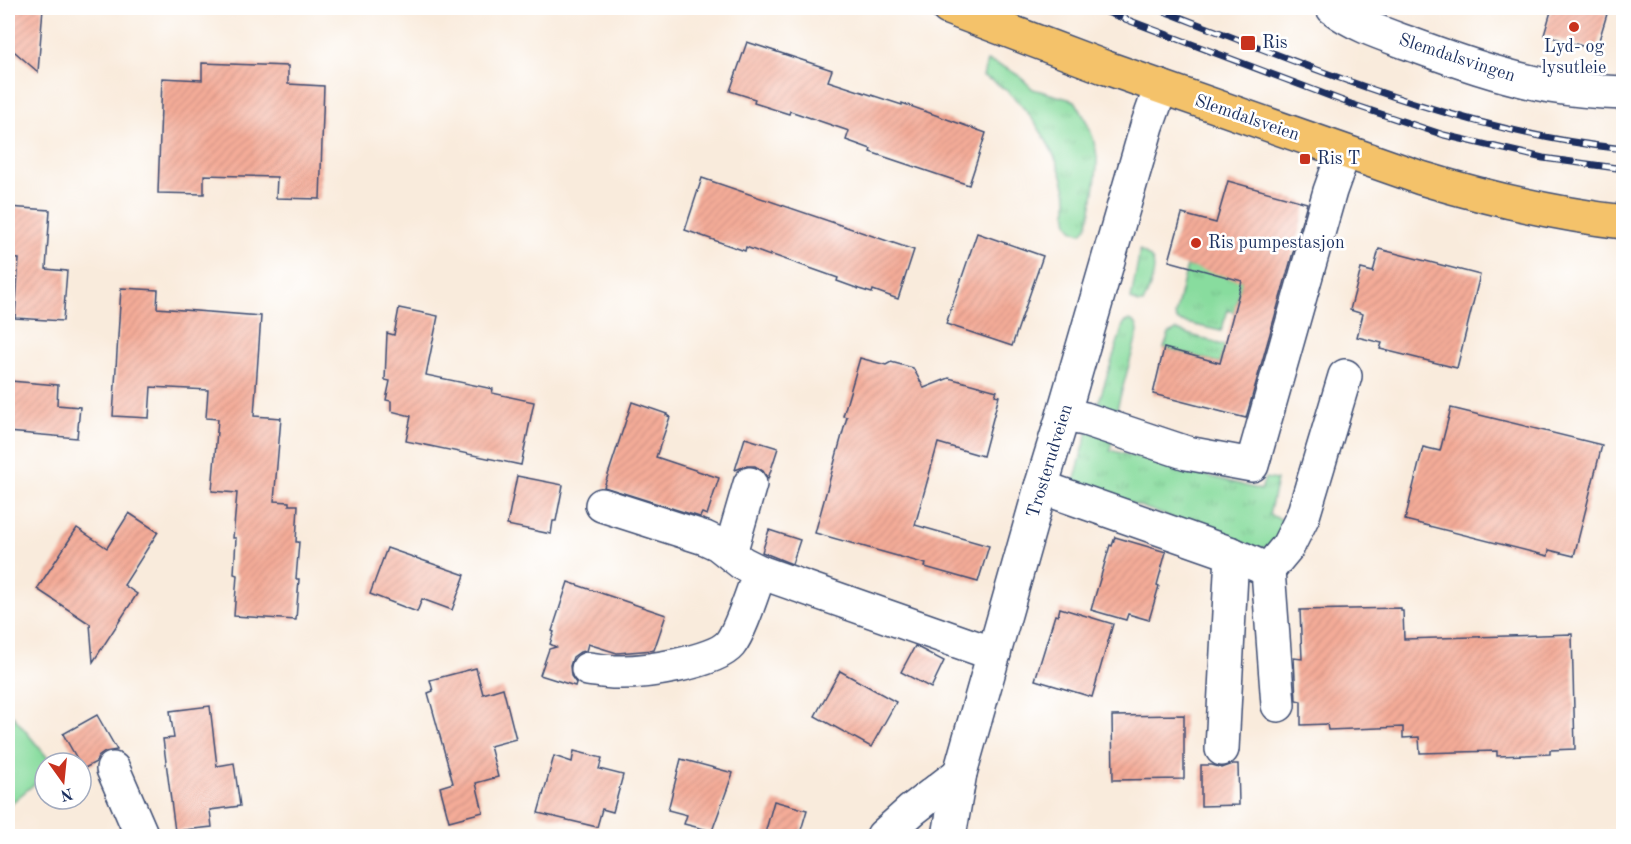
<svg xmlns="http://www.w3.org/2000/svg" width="1631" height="844" viewBox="0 0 1631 844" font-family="'Old Standard TT',serif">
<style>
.grass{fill:url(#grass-tufts);stroke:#52867e;stroke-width:1.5}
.green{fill:#88dc9e;stroke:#52867e;stroke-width:1.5}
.building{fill:url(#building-hatch)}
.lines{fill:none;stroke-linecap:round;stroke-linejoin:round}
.minor-casing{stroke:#3c4b71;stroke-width:36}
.major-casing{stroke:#3c4b71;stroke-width:36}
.minor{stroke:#fff;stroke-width:33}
.major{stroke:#f4c26a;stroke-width:33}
.rail-casing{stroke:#1b2f5e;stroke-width:7}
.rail{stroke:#fff;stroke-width:4.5;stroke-dasharray:14;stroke-linecap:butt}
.poi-dot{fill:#c8321e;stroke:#fff;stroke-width:2}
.labels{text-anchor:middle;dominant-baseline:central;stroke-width:5;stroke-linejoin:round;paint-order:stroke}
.poi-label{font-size:18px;fill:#1b2f5e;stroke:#fff;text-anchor:start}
.street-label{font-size:18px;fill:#1b2f5e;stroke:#fff}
</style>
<defs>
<pattern id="grass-tufts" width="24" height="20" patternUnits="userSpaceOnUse" patternTransform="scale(1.5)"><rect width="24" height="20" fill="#88dc9e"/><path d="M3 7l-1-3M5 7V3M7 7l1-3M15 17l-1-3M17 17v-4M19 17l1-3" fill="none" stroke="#75bd8a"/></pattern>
<pattern id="building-hatch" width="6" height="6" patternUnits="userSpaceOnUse" patternTransform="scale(1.5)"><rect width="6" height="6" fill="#f4ac98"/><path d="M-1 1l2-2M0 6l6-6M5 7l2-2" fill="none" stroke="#d19485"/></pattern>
</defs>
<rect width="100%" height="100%" fill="#fff"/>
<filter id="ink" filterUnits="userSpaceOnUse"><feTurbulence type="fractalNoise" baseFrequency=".0167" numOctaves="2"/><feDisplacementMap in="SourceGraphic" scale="12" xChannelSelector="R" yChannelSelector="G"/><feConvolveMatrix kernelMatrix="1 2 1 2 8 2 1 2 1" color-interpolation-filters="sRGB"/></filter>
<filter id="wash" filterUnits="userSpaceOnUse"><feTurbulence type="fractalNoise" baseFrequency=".008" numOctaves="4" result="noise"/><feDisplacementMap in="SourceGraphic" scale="24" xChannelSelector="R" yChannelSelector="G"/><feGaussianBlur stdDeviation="1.35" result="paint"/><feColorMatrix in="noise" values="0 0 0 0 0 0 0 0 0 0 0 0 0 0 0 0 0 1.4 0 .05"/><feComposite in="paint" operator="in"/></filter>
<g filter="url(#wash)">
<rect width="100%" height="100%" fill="#f9ebdc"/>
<g class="grass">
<path d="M987,61L1006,68L1018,75L1033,89L1075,101C1085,117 1095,138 1097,157C1098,169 1091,216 1087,226C1086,228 1083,232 1081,233C1059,228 1070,206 1066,190C1057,153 1035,116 1007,91C1000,85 991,80 983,76Z"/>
<path d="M1140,250C1144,253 1149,256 1152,260C1158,269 1148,294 1143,303H1138L1131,299Z"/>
<path d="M1187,266L1243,278L1234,312L1228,310L1221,331L1178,321L1175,316Z"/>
<path d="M1130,320C1136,323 1138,325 1138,332L1116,412L1095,414L1123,325L1125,322Z"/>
<path d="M1176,330L1225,346L1220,363L1164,348L1169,334Z"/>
<path d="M1088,431L1113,438L1110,450L1261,490L1265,478L1277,480L1269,515L1284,520C1278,538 1277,550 1254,548L1074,482Z"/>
</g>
<path class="green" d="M8,710L52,763H45V775L8,806Z"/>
<g id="blocks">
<g class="building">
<path d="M8,8H43L38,72L8,46Z"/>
<path d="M1552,8H1585L1607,14L1596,50L1544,35Z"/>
<path d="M747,42L832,70L828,81L902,105V103L986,133L969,185L870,152L871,149L846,140L849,131L790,111L789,114L754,103L755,99L730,91Z"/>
<path d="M202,63L288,66V84L324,86L320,199L276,198L277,177L204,175V194L158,193L162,78L202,80Z"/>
<path d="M702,178L914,250L898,299L873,290L872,293L859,289L837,281L838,278L770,254V256L746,247L745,251L685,230Z"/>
<path d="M1228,181L1307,203L1246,418L1153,394L1164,348L1220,363L1242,281L1169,261L1182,214L1216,223Z"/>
<path d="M8,207L50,210L46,269L67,271L63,321L15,318L19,259L8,258Z"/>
<path d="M977,233L1043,256L1012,346L946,324Z"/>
<path d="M1379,249L1480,275L1457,368L1380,349L1382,343L1357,337L1363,314L1350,310L1361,269L1373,272Z"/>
<path d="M121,288L158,290L157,308L261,316L254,416L281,418L274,501L289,502V505H298L296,542H299L296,579H299L296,620L234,616L237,575L234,574L236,538H233L237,493L212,491L218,419L206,418L208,390L151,387L149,418L113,416Z"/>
<path d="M399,308L438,316L426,375L493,389L492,393L534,402L521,465L406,441L411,416L391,411V401L386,400L390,381L385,380L387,333L394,335Z"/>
<path d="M860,358L886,365L891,362L913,368L924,388L949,378L997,391L995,395L999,396L983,456L938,443L915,525L989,546L978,582L925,567L926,564L815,533L847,417L843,416Z"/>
<path d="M10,381L58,385L57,405L80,407L77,438L8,432Z"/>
<path d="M632,402L667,414L666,415L670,417L656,457L719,478L707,515L702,513L700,517L604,487Z"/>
<path d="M1451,408L1602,445L1574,556L1549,550L1548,556L1405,520L1423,447L1440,451Z"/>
<path d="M745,438L778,448L768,479L763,471L755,466H746L735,470Z"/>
<path d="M517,476L563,485L556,521H553L551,534L507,525Z"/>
<path d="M129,513L158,532L124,585L137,594L93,662L90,624L37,589L77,528L107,548Z"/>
<path d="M769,530L800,540L792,564L762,552Z"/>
<path d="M1115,537L1166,552L1157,585L1159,586L1149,620L1128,614L1126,620L1091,610L1110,545L1112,546Z"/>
<path d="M387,548L465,575L452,610L422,599L417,612L370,594Z"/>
<path d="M568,582L666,615L654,650L617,653L588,644L586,651L580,652L573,657L570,666L571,676L576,683L575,686L540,675L549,649L556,647L550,644L554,632L552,631Z"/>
<path d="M1060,608L1113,624L1092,697L1035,680L1055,615L1058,616Z"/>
<path d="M1401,608V611H1403L1404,639L1572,634L1575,749L1550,750V754L1497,756V751L1420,753L1419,737L1403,738V727L1328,730L1327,724L1301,725V701L1296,700L1294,658L1302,659L1300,610Z"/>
<path d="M915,646L944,661L931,688L901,672Z"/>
<path d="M476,668L483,694L503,688L516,739L490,746L498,777L476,783L483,812L449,821L440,787L453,783L428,693L433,691L430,680Z"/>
<path d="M840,671L896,702L871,747L815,716Z"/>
<path d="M210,706L217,766L234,763L240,806L210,810L212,827L175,831L163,739L174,738L170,711Z"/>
<path d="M97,715L117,750L105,752L98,757L96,762L83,769L63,734Z"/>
<path d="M1184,715V779L1113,780L1112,716Z"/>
<path d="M574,751L602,758L599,769L623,775L613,812L602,809L597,827L538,813L554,756L572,762Z"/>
<path d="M681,759L733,773L712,831L684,824L687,815L668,810Z"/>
<path d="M1233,764H1238L1239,805L1201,806V765H1212L1222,768Z"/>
<path d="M774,801L807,810L799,837H764Z"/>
</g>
</g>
</g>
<g filter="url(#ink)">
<use href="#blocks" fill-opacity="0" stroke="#3c4b71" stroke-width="1.5"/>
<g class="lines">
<g class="minor-casing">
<g id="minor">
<path d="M1333,8C1355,25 1383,34 1408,43C1454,60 1502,77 1550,86C1574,90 1599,92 1624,93"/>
<path d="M1064,415L1085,419L1187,453L1252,465L1330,191L1344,152"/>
<path d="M1041,487L1232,554L1268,570L1278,705"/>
<path d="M602,505L705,538L718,544L742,563L760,572L994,654"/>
<path d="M730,553L750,484"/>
<path d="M1268,570L1288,546L1303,516L1345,376"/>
<path d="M588,669C597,670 607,672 616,672C641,673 714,663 730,644C741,630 753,590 760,572"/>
<path d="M1222,749L1232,554"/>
<path d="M113,769L142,836"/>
<path d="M883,836L912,810L960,773"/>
<path d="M949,836L960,773L1041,487L1062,419L1147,126L1161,87"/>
</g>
</g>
<g class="major-casing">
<path id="major" d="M948,8L1104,67L1421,178C1487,198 1555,214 1624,222"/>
</g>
<use href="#minor" class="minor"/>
<use href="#major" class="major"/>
<g class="rail-casing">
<g id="rail">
<path d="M1096,8L1351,104L1444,135L1543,158L1624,169"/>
<path d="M1156,8C1308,66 1460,132 1624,149"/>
</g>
</g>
<use href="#rail" class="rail"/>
</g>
</g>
<g class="poi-dot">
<circle cx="1574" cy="27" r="6"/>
<rect x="1240" y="35" width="16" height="16" rx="3"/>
<rect x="1299" y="153" width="12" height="12" rx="3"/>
<circle cx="1196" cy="243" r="6"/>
</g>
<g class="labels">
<g class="poi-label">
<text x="1262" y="43">Ris</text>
<text x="1574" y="47" text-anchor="middle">Lyd- og<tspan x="1574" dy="21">lysutleie</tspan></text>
<text x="1317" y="159">Ris T</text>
<text x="1208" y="243">Ris pumpestasjon</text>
</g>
<g class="street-label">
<text transform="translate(1457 58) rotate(18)">Slemdalsvingen</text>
<text transform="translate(1247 118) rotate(19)">Slemdalsveien</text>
<text transform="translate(1050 461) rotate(-73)">Trosterudveien</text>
</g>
</g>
<rect width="1631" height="844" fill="none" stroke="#fff" stroke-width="30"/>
<g transform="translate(63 781) rotate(165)"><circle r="28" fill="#ffffff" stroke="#a4acbf" stroke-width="1.5"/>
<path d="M0-4.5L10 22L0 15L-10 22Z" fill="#c8321e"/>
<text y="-9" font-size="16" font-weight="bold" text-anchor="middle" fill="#1b2f5e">N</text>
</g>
</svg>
